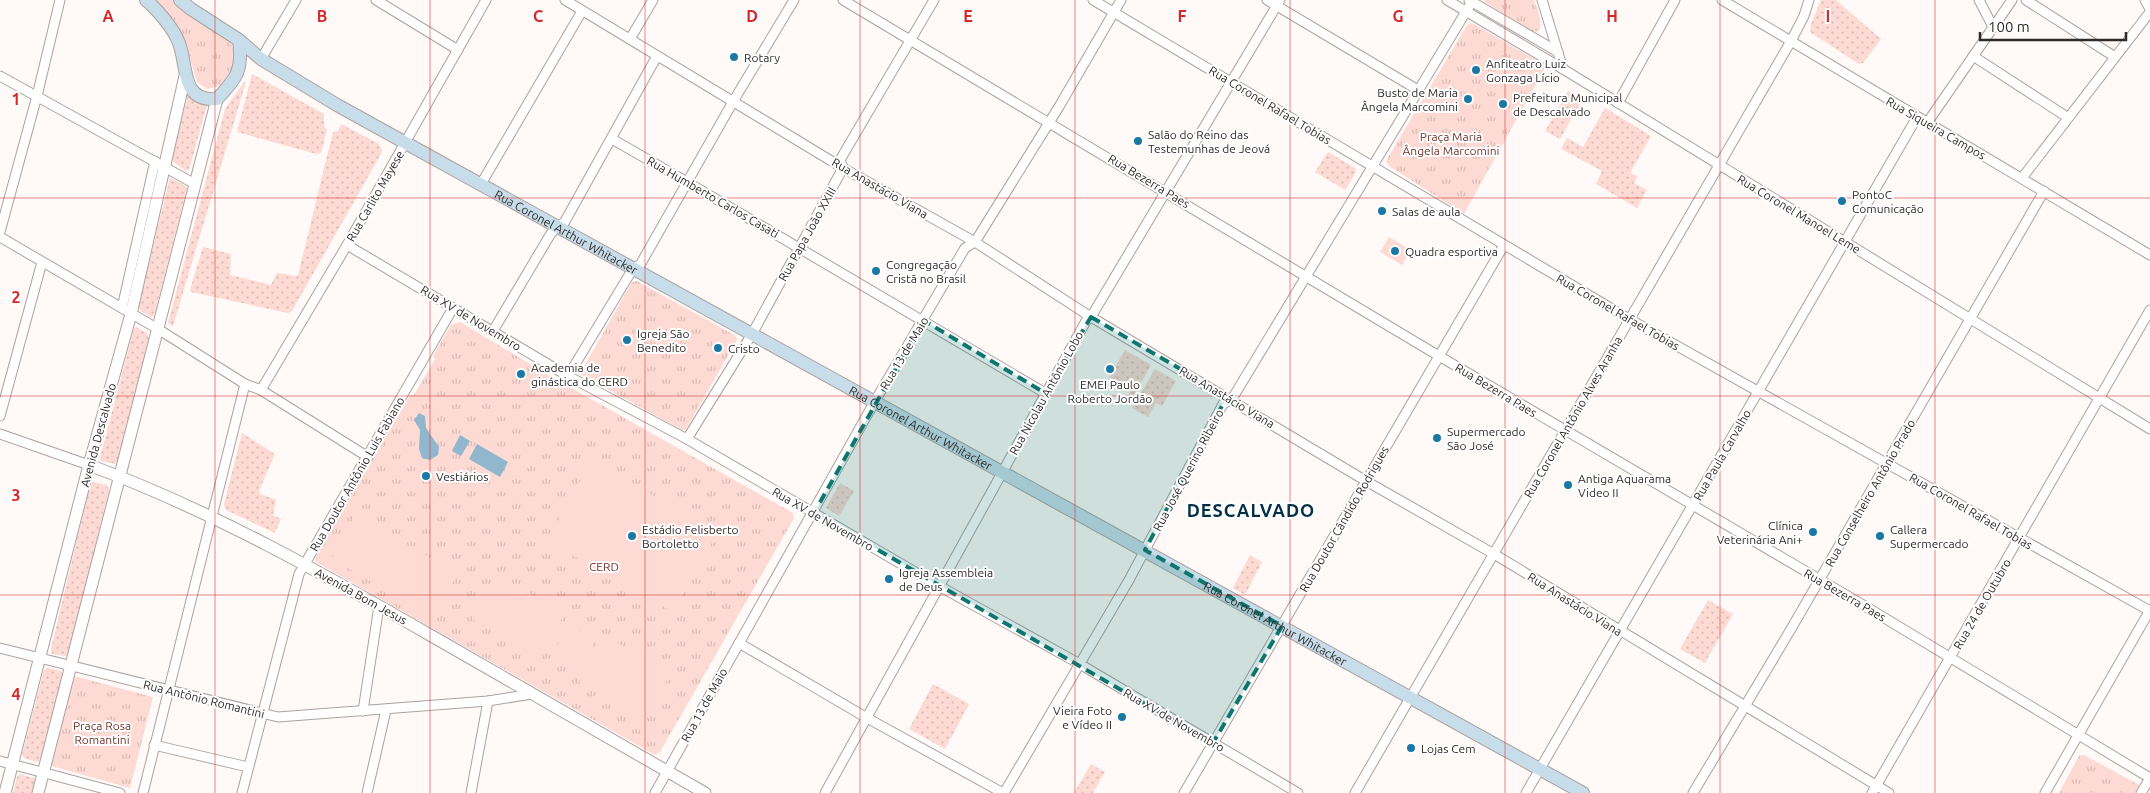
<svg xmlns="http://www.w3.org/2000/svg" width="2150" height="793" viewBox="0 0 2150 793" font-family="Ubuntu,sans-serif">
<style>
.grass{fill:url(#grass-dots)}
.park{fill:url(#park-tufts)}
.pitch{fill:#fddad3}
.water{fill:#91b7cf}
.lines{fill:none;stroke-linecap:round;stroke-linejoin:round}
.minor-casing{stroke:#aba2a0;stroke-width:11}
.tertiary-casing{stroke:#aba2a0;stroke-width:13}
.secondary-casing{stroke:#aba2a0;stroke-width:14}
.minor{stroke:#fff;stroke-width:9}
.tertiary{stroke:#fff;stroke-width:11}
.secondary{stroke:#c8ddea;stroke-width:12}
.marked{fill:#0f766e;fill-opacity:0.2;stroke:#0f766e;stroke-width:4;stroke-dasharray:10 6;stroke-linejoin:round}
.grid{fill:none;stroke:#d62828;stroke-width:1;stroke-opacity:0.55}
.poi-dot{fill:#1b78a5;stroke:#fff;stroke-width:2}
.labels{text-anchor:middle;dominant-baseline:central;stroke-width:4;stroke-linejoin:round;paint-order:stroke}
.poi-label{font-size:12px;fill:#2e2b2a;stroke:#fff;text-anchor:start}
.street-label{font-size:12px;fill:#2e2b2a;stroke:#fff}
.park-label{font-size:12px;fill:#71372c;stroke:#fff}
.district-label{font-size:18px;font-weight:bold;letter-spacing:1px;fill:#043046;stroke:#fff}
.grid-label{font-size:16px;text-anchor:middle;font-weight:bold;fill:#d62828;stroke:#fff;stroke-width:4;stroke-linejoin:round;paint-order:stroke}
</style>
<defs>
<pattern id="grass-dots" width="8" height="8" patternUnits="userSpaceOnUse" patternTransform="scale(1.25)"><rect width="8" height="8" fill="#fddad3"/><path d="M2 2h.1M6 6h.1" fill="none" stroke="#d9bbb5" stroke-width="1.8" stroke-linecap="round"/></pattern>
<pattern id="park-tufts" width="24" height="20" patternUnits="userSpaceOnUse" patternTransform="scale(1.25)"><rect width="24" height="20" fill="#fddad3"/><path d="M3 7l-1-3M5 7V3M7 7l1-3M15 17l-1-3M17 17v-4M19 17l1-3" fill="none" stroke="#d9bbb5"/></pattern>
</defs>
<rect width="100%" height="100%" fill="#fff9f8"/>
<g class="grass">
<path d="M1821,0H1836L1881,39L1863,63L1859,64L1810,32L1811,24Z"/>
<path d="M252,74L324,114V126L327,130L321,153L316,154L237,132Z"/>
<path d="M244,82H246L173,326L168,323L225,109Z"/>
<path d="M1568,91L1582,100L1560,139L1545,131Z"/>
<path d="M188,95L207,105L189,170L186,171L171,160Z"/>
<path d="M1605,108L1651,136L1630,173L1637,176L1634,183L1647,190L1637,208L1596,184L1602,171L1561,149L1567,138L1583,147Z"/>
<path d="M341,124L379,144L382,150L381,154L292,311L288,313L191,292L190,290L203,247L231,254L230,275L271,285L277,273L296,276L298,275L333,132L338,131Z"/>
<path d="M1328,152L1355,168L1356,172L1345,190L1315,172Z"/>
<path d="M170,178L183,184L187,188L154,316L151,317L141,311L138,307Z"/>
<path d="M136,327L147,333L149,339L118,461L115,464L101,461L100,458L134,328Z"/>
<path d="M1125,350L1151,365L1128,406L1123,403L1131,390L1109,377Z"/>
<path d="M1155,369L1176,381L1162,406L1156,403L1148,417L1132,408Z"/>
<path d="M242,433L275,454L259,491L261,494L276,500L273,515L281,519L275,533L226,510L224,504Z"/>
<path d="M93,482L107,485L109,490L68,655L65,656L52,654L51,649L89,489Z"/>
<path d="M840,483L854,491L839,516L826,508Z"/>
<path d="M1250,555L1262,562L1245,595L1233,588Z"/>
<path d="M1708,600L1733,614L1705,663L1680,649Z"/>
<path d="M48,668L61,671L63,674L40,761L36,762L24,758L22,755L44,670Z"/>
<path d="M933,684L969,704L945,749L909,729Z"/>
<path d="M1091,764L1105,772L1093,793H1074Z"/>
<path d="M20,774L34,778L36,781L33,793H13L17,777Z"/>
</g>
<g class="park">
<path d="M154,0H172L185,10L227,36L234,50V69L221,86L207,89L197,82L184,39Z"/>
<path d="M1484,0H1534C1537,10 1543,20 1539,31L1532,32L1485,2Z"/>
<path d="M1472,23L1546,66L1464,214L1389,166L1386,161L1467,25Z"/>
<path d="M637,281L736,336L737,340L686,429L682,430L580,374L632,282Z"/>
<path d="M460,322L550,376L793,513L794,518L660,752L655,755L316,562L315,558L410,395H414L435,359L433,356L451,325Z"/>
<path d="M74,676L153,697L130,788L51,766Z"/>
<path d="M2084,755L2139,785L2135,793H2059L2079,756Z"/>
</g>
<g class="pitch">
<path d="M1389,237L1411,250L1402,265L1380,252Z"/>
<path d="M591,461L718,532L673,612L547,541Z"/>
<path d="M355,516L458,573L434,616L331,559Z"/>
<path d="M497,576L565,613L542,657L473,620Z"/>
<path d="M569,624L596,640L578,671L551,655Z"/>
<path d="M605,636L671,672L645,719L579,682Z"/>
</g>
<g class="water">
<path d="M419,413L425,416L426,428L439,447L438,455L430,460L422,458L419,449L420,430L414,420Z"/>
<path d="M460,435L470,441L461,456L452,451Z"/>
<path d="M477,444L508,462L500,477L469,459Z"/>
</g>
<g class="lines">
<g class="minor-casing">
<g id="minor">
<path d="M376,0L458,50"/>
<path d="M565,0L843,168L975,242L1091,317L1366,481L1494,554L1889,793"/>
<path d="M843,0L1439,356L1863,605L2150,778"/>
<path d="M1093,0L1629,319L2150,611"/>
<path d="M1267,0L1418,90"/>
<path d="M1447,0L1563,69L2150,429"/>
<path d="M1469,0L1558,52"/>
<path d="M1542,0L1563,69"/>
<path d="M1722,0L2150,255"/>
<path d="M1979,0L1993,27"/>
<path d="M2026,0L2115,57"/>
<path d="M2145,0L2150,9"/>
<path d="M630,39L653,0"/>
<path d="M1973,56L2067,117"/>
<path d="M261,59L296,0"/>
<path d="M0,76L195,184"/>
<path d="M1618,103L1675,0"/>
<path d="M1927,123L2012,0"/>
<path d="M612,139L687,182L1045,393"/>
<path d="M2022,178L2150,12"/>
<path d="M481,184L582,11"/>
<path d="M0,232L37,96L60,0"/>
<path d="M0,237L158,329L245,384L261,390L368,457"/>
<path d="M347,245L568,376L687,439L939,586L1078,663L1298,793"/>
<path d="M122,308L155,161"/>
<path d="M493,331L550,235L557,226L564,223L657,56"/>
<path d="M568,376L634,267L640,265L734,100L794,0"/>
<path d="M261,390L347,245L486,0"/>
<path d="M0,416L42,262"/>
<path d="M0,434L89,465"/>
<path d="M687,439L752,334L843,168L840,160L934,0"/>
<path d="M739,643L867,718L1003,793"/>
<path d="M0,648L278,717L488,701L532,694"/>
<path d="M363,711L379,606"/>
<path d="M154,745L248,767"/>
<path d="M0,761L120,793"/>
<path d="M143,793L245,384"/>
<path d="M242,793L299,574L453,308"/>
<path d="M367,793L386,710"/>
<path d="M471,793L488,701"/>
<path d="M655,793L875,401L965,248L975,242L1060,105L1121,0"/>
<path d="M825,793L1086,321L1091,317L1280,0"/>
<path d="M1004,793L1129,580L1223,404L1232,399L1473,0"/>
<path d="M1184,793L1504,245"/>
<path d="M1355,793L1791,41L1804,16L1809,0"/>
<path d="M1526,793L1917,117"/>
<path d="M1693,793L1791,629L2044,191"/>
<path d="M1872,793L2150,310"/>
<path d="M2045,793L2150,610"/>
<path d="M2141,793L2150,778"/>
</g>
</g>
<g class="tertiary-casing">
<g id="tertiary">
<path d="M89,465C211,510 324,574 437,639C526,690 615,742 705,793"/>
<path d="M5,793L89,465L131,314L185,76"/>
<path d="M38,793L217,99"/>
</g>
</g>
<g class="secondary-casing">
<g id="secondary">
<path d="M146,0C157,9 174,29 179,43C188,66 180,102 217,99C237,78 243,70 239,40L191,9L180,0"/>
<path id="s1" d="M239,40L261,59L337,105L1583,793"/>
</g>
</g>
<use href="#minor" class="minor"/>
<use href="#tertiary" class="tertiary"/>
<use href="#secondary" class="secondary"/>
</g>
<path class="marked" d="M1091,317L1232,399L1223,404L1145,550L1282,626L1213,743L814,513L923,320L1045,393Z"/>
<path class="grid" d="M215,0V793M430,0V793M645,0V793M860,0V793M1075,0V793M1290,0V793M1505,0V793M1720,0V793M1935,0V793M0,198H2150M0,396H2150M0,595H2150"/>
<g class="poi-dot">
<circle cx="734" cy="57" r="5"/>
<circle cx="1476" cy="70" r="5"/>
<circle cx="1468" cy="99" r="5"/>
<circle cx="1503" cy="104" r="5"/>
<circle cx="1138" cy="141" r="5"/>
<circle cx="1842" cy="201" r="5"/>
<circle cx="1382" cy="211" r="5"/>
<circle cx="1395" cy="251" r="5"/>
<circle cx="876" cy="271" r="5"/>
<circle cx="627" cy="340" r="5"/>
<circle cx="718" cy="348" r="5"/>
<circle cx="1110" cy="369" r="5"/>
<circle cx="521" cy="374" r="5"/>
<circle cx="1437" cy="438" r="5"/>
<circle cx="426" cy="476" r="5"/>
<circle cx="1568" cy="485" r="5"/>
<circle cx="1813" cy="532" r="5"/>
<circle cx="632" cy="536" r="5"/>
<circle cx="1880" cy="536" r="5"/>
<circle cx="889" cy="579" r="5"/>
<circle cx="1122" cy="717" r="5"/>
<circle cx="1411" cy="748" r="5"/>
</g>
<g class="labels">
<g class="poi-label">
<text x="744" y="57">Rotary</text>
<text x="1486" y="63">Anfiteatro Luiz<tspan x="1486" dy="14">Gonzaga Lício</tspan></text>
<text x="1458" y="92" text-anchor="end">Busto de Maria<tspan x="1458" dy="14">Ângela Marcomini</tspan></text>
<text x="1513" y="97">Prefeitura Municipal<tspan x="1513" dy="14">de Descalvado</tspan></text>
<text x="1148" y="134">Salão do Reino das<tspan x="1148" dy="14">Testemunhas de Jeová</tspan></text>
<text x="1852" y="194">PontoC<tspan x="1852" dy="14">Comunicação</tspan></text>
<text x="1392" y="211">Salas de aula</text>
<text x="1405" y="251">Quadra esportiva</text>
<text x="886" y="264">Congregação<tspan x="886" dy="14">Cristã no Brasil</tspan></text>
<text x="637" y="333">Igreja São<tspan x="637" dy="14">Benedito</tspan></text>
<text x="728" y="348">Cristo</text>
<text x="531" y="367">Academia de<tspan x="531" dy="14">ginástica do CERD</tspan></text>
<text x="1110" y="384" text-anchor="middle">EMEI Paulo<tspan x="1110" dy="14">Roberto Jordão</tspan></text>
<text x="1447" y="431">Supermercado<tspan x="1447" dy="14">São José</tspan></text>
<text x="436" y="476">Vestiários</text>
<text x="1578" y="478">Antiga Aquarama<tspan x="1578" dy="14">Video II</tspan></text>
<text x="1803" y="525" text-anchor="end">Clínica<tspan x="1803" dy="14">Veterinária Ani+</tspan></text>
<text x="642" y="529">Estádio Felisberto<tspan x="642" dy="14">Bortoletto</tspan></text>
<text x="1890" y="529">Callera<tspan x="1890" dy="14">Supermercado</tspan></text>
<text x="899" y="572">Igreja Assembleia<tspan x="899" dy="14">de Deus</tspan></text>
<text x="1112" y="710" text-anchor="end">Vieira Foto<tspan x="1112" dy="14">e Vídeo II</tspan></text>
<text x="1421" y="748">Lojas Cem</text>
</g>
<g class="street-label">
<text transform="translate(1270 105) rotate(31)">Rua Coronel Rafael Tobias</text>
<text transform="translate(1936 128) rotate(30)">Rua Siqueira Campos</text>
<text transform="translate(1149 181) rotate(31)">Rua Bezerra Paes</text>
<text transform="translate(880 188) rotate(30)">Rua Anastácio Viana</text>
<text transform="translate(375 196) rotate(-60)">Rua Carlito Mayese</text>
<text transform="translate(713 197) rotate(30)">Rua Humberto Carlos Casati</text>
<text transform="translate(1799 214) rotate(31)">Rua Coronel Manoel Leme</text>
<text stroke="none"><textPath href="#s1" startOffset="380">Rua Coronel Arthur Whitacker</textPath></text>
<text transform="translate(807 234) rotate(-61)">Rua Papa João XXIII</text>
<text transform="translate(1618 312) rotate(30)">Rua Coronel Rafael Tobias</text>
<text transform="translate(471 318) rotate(31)">Rua XV de Novembro</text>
<text transform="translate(904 353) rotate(-59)">Rua 13 de Maio</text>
<text transform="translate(1496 390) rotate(31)">Rua Bezerra Paes</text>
<text transform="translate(1046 393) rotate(-61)">Rua Nicolau Antônio Lobo</text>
<text transform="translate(1227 397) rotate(31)">Rua Anastácio Viana</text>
<text transform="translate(1573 417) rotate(-60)">Rua Coronel Antônio Alves Aranha</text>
<text stroke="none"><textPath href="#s1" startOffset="785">Rua Coronel Arthur Whitacker</textPath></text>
<text transform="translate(98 435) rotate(-75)">Avenida Descalvado</text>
<text transform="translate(1722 455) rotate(-60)">Rua Paula Carvalho</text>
<text transform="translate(1188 470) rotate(-62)">Rua José Querino Ribeiro</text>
<text transform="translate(357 474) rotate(-60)">Rua Doutor Antônio Luis Fabiano</text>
<text transform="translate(1870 493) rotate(-60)">Rua Conselheiro Antônio Prado</text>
<text transform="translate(1971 511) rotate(30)">Rua Coronel Rafael Tobias</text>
<text transform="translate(823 519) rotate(30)">Rua XV de Novembro</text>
<text transform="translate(1344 519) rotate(-60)">Rua Doutor Cândido Rodrigues</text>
<text transform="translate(1845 595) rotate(30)">Rua Bezerra Paes</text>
<text transform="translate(361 596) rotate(29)">Avenida Bom Jesus</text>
<text transform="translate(1575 604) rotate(32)">Rua Anastácio Viana</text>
<text transform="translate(1982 604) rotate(-60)">Rua 24 de Outubro</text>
<text stroke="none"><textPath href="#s1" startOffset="1190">Rua Coronel Arthur Whitacker</textPath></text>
<text transform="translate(204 699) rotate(14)">Rua Antônio Romantini</text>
<text transform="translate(704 705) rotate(-61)">Rua 13 de Maio</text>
<text transform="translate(1174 720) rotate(30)">Rua XV de Novembro</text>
</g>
<g class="park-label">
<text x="1451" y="136">Praça Maria<tspan x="1451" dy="14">Ângela Marcomini</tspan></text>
<text x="604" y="566">CERD</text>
<text x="102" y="725">Praça Rosa<tspan x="102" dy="14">Romantini</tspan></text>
</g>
<g class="district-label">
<text x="1251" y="510">DESCALVADO</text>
</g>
</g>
<g class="grid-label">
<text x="108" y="22">A</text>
<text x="322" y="22">B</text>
<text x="538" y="22">C</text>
<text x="752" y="22">D</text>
<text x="968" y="22">E</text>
<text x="1182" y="22">F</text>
<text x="1398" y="22">G</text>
<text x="1612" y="22">H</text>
<text x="1828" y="22">I</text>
<text x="16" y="105">1</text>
<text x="16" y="303">2</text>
<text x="16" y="501">3</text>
<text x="16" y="700">4</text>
</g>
<path d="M1980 32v8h146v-8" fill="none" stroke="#2e2b2a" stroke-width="2.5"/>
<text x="1988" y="32" font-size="15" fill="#2e2b2a" stroke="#ffffff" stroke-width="4" paint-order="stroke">100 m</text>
</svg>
